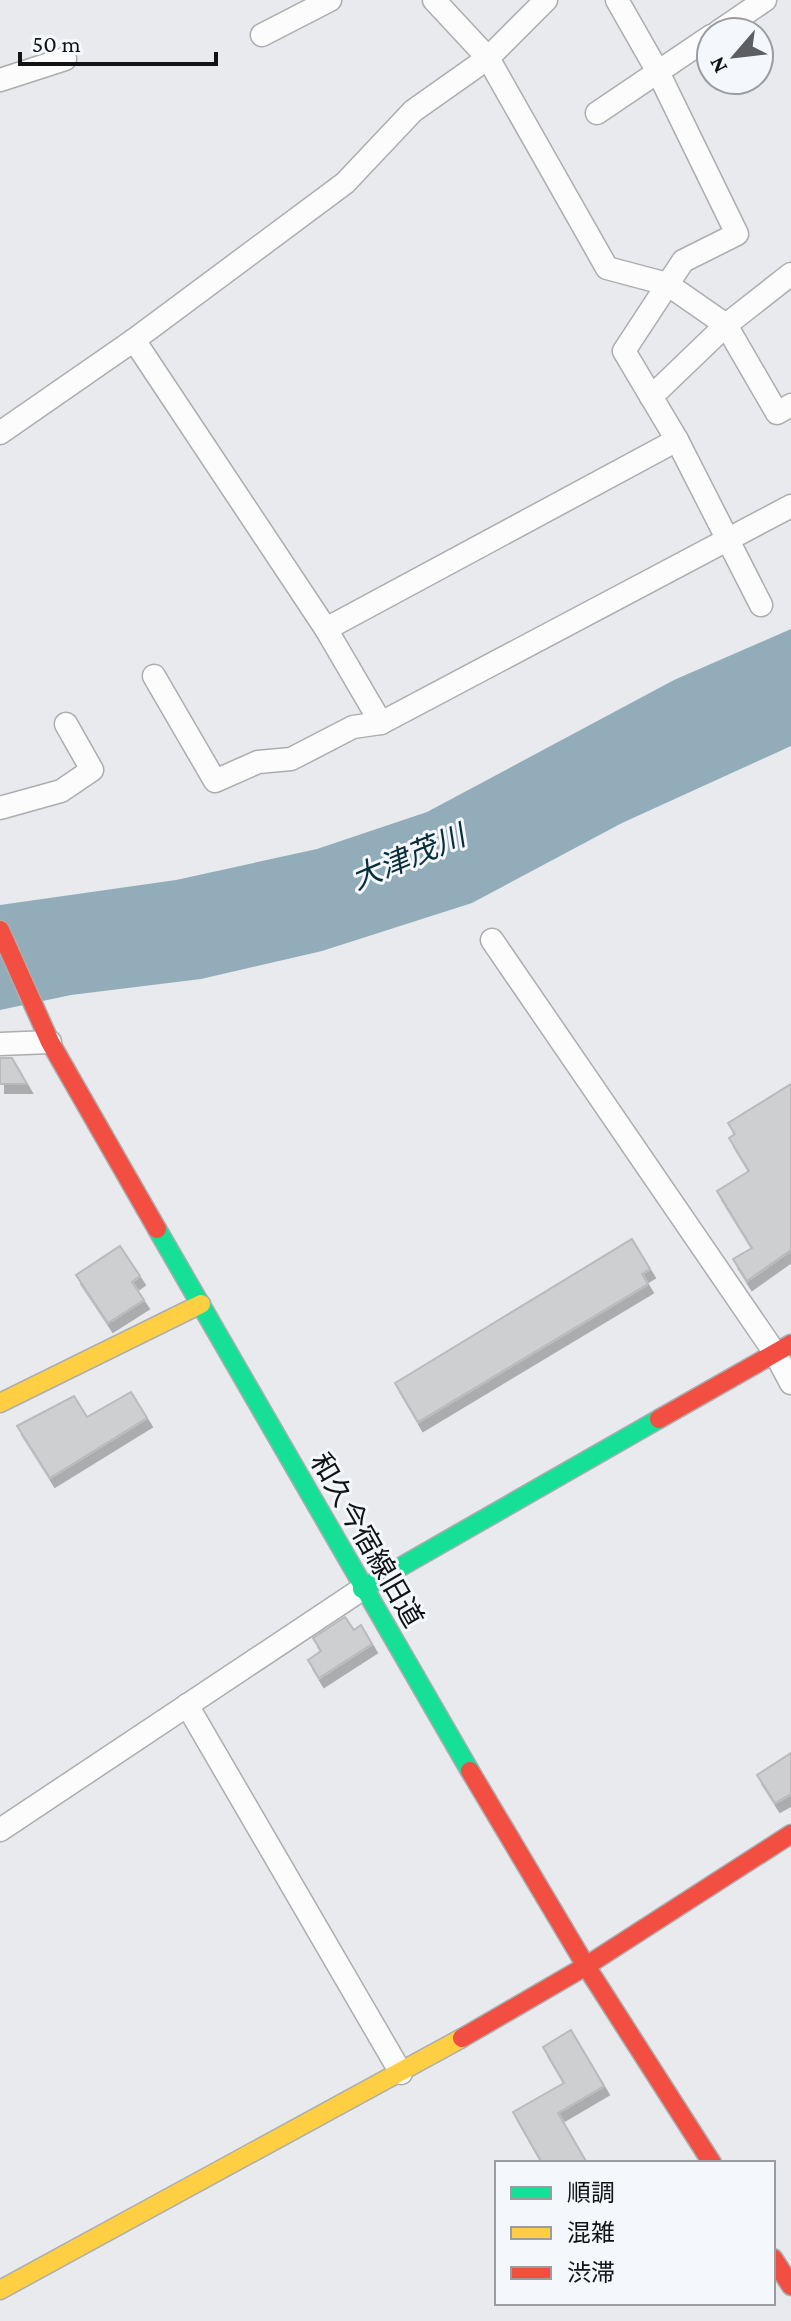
<svg xmlns="http://www.w3.org/2000/svg" width="791" height="2321" viewBox="0 0 791 2321" font-family="'Crimson Pro','Noto Sans JP',serif">
<style>
.water{fill:#92adb9}
.building{fill:#cecfd1;stroke:#bababc;stroke-width:2;filter:url(#shadow)}
.lines{fill:none;stroke-linecap:round;stroke-linejoin:round}
.street-casing{stroke:#acadaf;stroke-width:25}
.fast-casing{stroke:#acadaf;stroke-width:21}
.slow-casing{stroke:#acadaf;stroke-width:21}
.jam-casing{stroke:#acadaf;stroke-width:21}
.street{stroke:#fcfcfc;stroke-width:22}
.fast{stroke:#16e098;stroke-width:18}
.slow{stroke:#ffcf43;stroke-width:18}
.jam{stroke:#f24e42;stroke-width:18}
.labels{text-anchor:middle;dominant-baseline:central;stroke-width:6;stroke-linejoin:round;paint-order:stroke}
.street-label{font-size:28px;fill:#121315;stroke:#f4f7fc}
.water-label{font-size:30px;font-style:italic;fill:#082e3b;stroke:#f4f7fc}
</style>
<defs>
<filter id="shadow"><feDropShadow dx="5" dy="9" stdDeviation="0" flood-color="#0004"/></filter>
</defs>
<rect width="100%" height="100%" fill="#e8eaed"/>
<path class="water" d="M791,629V746L622,823L472,903L322,951L201,979L71,995L0,1010V905L176,880L317,849L427,812L674,680Z"/>
<g class="building">
<path d="M0,1058H12L27,1084H0Z"/>
<path d="M791,1084V1250L747,1281L733,1259L752,1248L717,1191L749,1171L729,1138L735,1134L728,1123Z"/>
<path d="M632,1239L650,1269L642,1274L648,1284L418,1422L395,1383Z"/>
<path d="M120,1246L140,1276L132,1282L144,1300L108,1323L76,1275Z"/>
<path d="M131,1392L147,1418L50,1478L17,1426L74,1396L87,1417Z"/>
<path d="M345,1617L354,1630L361,1625L372,1644L319,1678L308,1660L321,1651L313,1638Z"/>
<path d="M791,1753V1794L775,1803L757,1775Z"/>
<path d="M571,2030L604,2086L558,2113L587,2163H542L513,2112L564,2083L543,2047Z"/>
</g>
<g class="lines">
<g class="street-casing">
<g id="street">
<path d="M434,0L488,58L607,268L667,284L726,325L777,413L791,405"/>
<path d="M617,0L658,72L737,234L683,261L624,351L677,440L761,605"/>
<path d="M718,32L765,0"/>
<path d="M262,35L330,0"/>
<path d="M0,80L65,59"/>
<path d="M597,113L711,36"/>
<path d="M134,340L326,629L381,723"/>
<path d="M651,397L726,325L791,274"/>
<path d="M0,433L134,340L345,183L413,111L488,58L546,0"/>
<path d="M326,629L677,440"/>
<path d="M154,676L215,781L258,762L291,759L353,727L381,723L791,506"/>
<path d="M0,808L61,791L92,770L66,724"/>
<path d="M492,940L775,1353L791,1383"/>
<path d="M0,1044L50,1042"/>
<path d="M187,1705L401,2073"/>
<path d="M0,1830L362,1589"/>
</g>
</g>
<g class="fast-casing">
<g id="fast">
<path d="M157,1229L470,1771"/>
<path d="M362,1589L659,1419"/>
</g>
</g>
<g class="slow-casing">
<g id="slow">
<path d="M0,1403L201,1304"/>
<path d="M0,2290L462,2038"/>
</g>
</g>
<g class="jam-casing">
<g id="jam">
<path d="M0,930L50,1042L157,1229"/>
<path d="M659,1419L791,1344"/>
<path d="M470,1771L586,1966L712,2163"/>
<path d="M462,2038L586,1966L791,1834"/>
<path d="M773,2258L791,2286"/>
</g>
</g>
<use href="#street" class="street"/>
<use href="#fast" class="fast"/>
<use href="#slow" class="slow"/>
<use href="#jam" class="jam"/>
</g>
<g class="labels">
<g class="street-label">
<text transform="translate(367 1540) rotate(60)">和久今宿線旧道</text>
</g>
<g class="water-label">
<text transform="translate(408 857) rotate(-23)">大津茂川</text>
</g>
</g>
<rect x="495" y="2161" width="280" height="144" fill="#f4f7fc" stroke="#9a9ca0" stroke-width="2"/>
<rect x="511" y="2187" width="40" height="12" fill="#16e098" stroke="#9a9ca0" stroke-width="2"/>
<text x="567" y="2201" font-size="24" fill="#121315">順調</text>
<rect x="511" y="2227" width="40" height="12" fill="#ffcf43" stroke="#9a9ca0" stroke-width="2"/>
<text x="567" y="2241" font-size="24" fill="#121315">混雑</text>
<rect x="511" y="2267" width="40" height="12" fill="#f24e42" stroke="#9a9ca0" stroke-width="2"/>
<text x="567" y="2281" font-size="24" fill="#121315">渋滞</text>
<g transform="translate(735 56) rotate(242)"><circle r="38" fill="#f4f7fc" stroke="#9a9ca0" stroke-width="2"/>
<path d="M0-6L14 30L0 20L-14 30Z" fill="#5d5e61"/>
<text y="-12" font-size="22" font-weight="bold" text-anchor="middle" fill="#121315">N</text>
</g>
<path d="M20 52v12h196v-12" fill="none" stroke="#121315" stroke-width="4"/>
<text x="32" y="52" font-size="24" fill="#121315" stroke="#f4f7fc" stroke-width="6" paint-order="stroke">50 m</text>
</svg>
